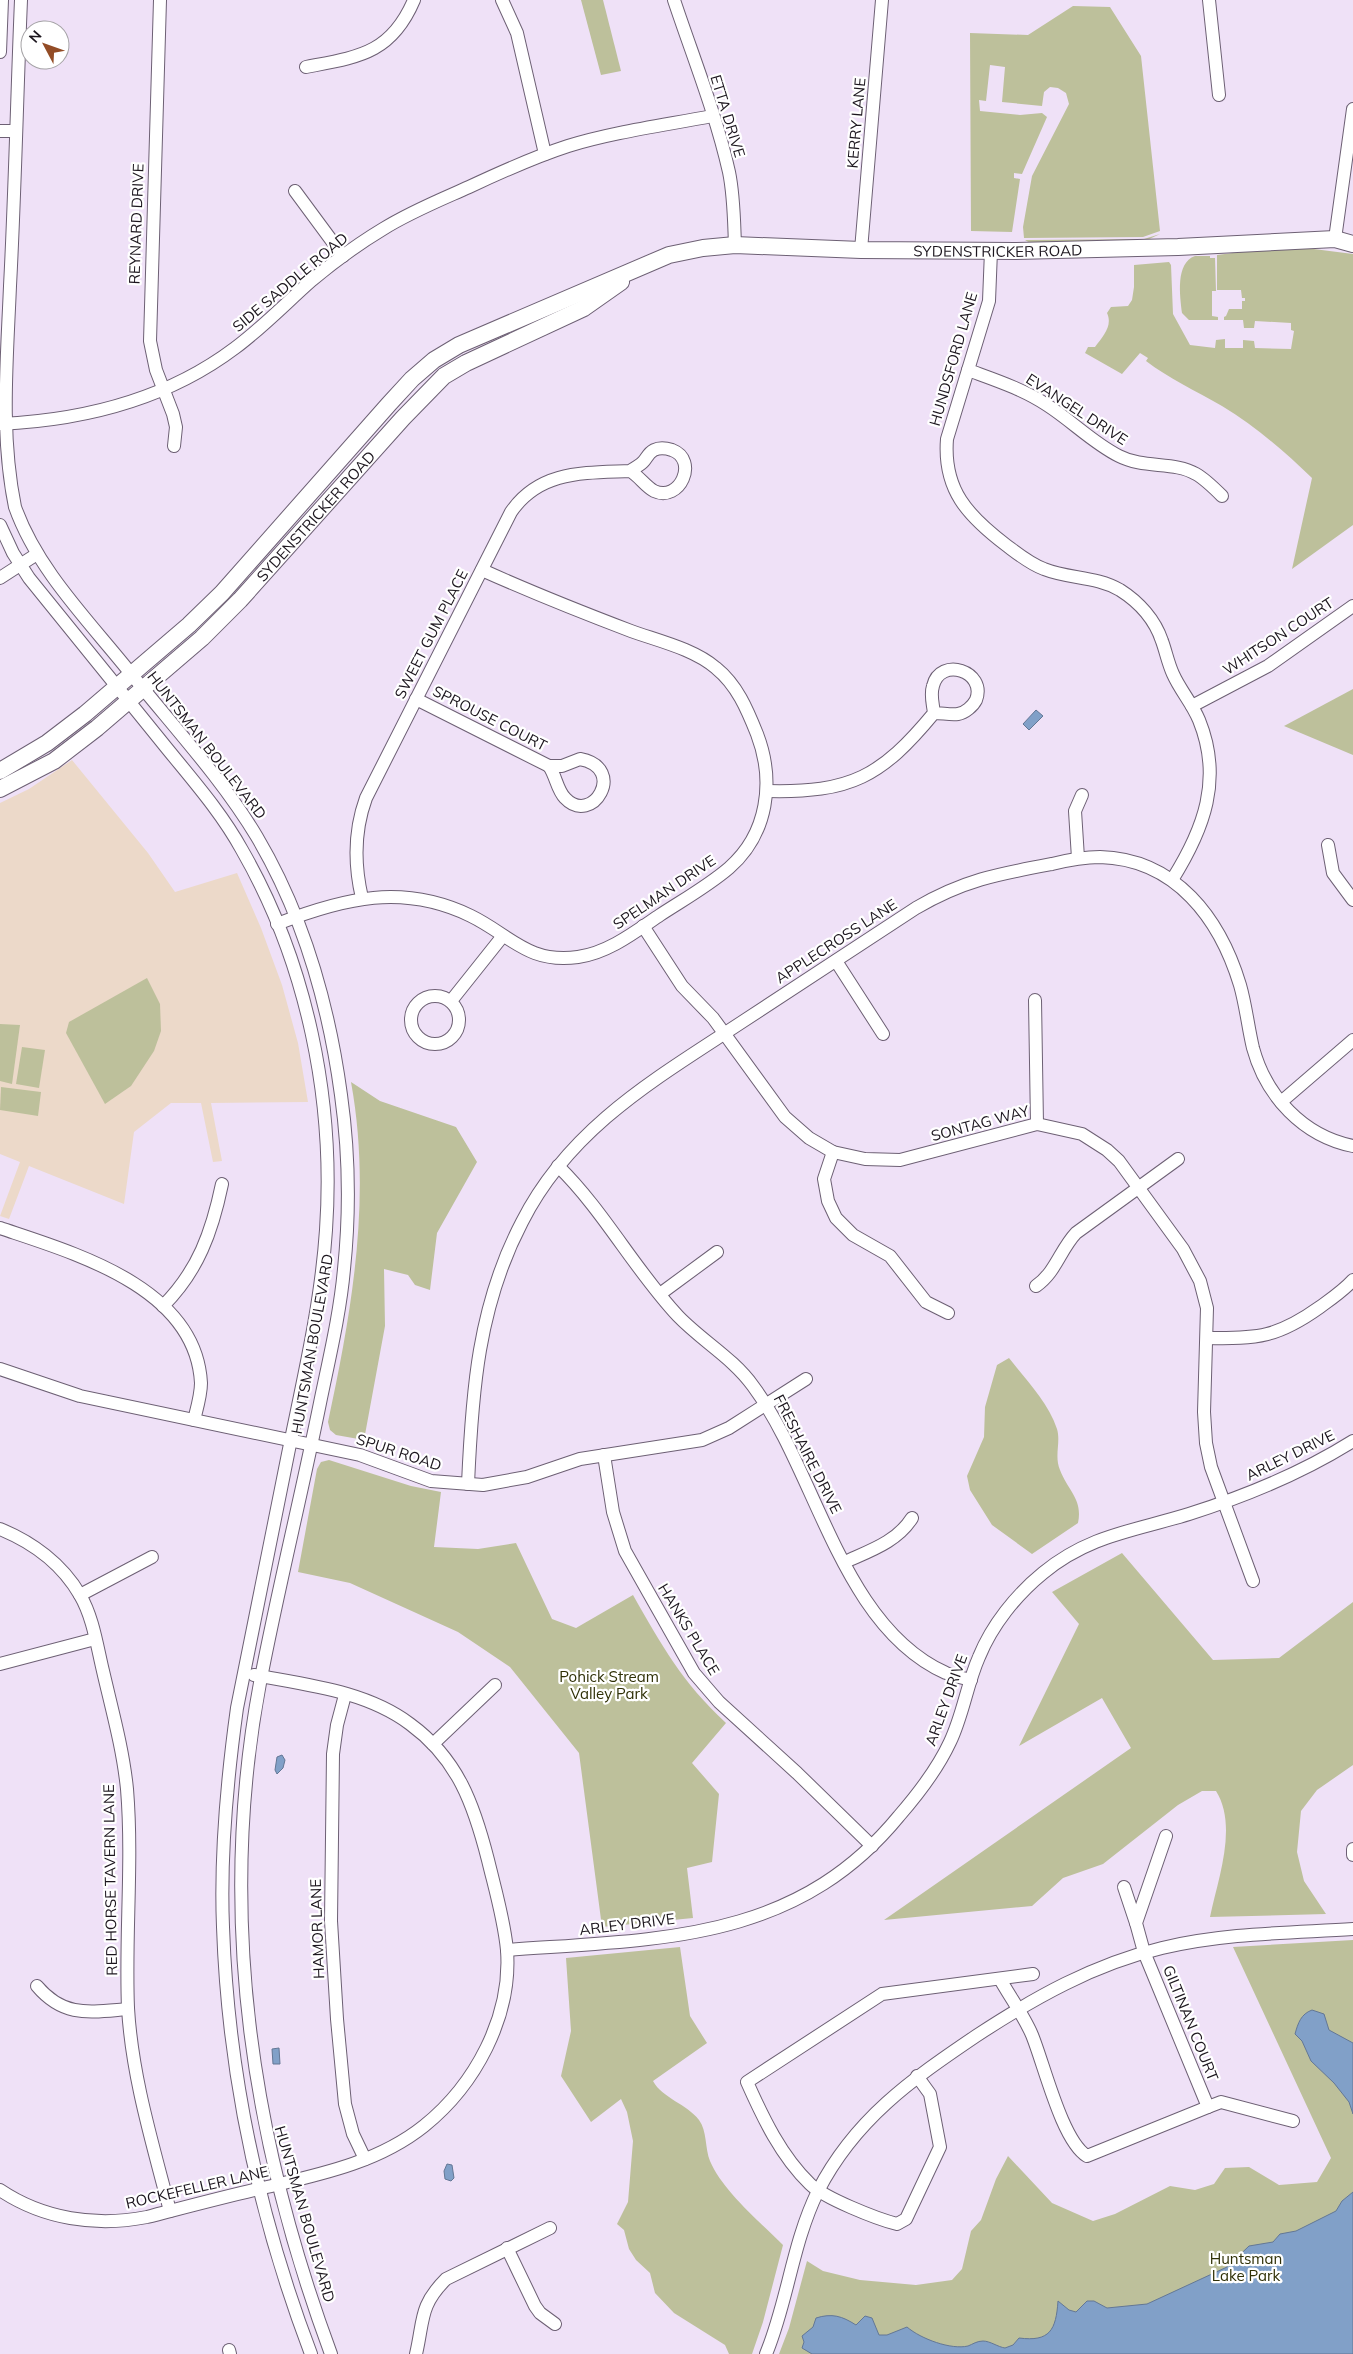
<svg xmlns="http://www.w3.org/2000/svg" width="1353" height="2354" viewBox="0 0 1353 2354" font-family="Mulish,sans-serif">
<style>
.education{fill:#ecd9c9}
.green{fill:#bdc09b}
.water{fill:#81a0c8;stroke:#637795}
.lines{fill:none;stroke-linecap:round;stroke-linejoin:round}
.minor-casing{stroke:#6d6074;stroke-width:14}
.major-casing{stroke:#6d6074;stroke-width:18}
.minor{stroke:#fff;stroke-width:12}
.major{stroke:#fff;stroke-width:16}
.labels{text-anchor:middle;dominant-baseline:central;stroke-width:4.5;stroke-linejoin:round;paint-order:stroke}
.street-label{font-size:15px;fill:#1c161e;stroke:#fff}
.park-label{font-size:15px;fill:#2f3006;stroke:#fff}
</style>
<rect width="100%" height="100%" fill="#efe1f7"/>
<path class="education" d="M72,760L148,853L175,892L237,873L261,928L282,985L298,1043L308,1102L211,1103L222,1161L213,1162L201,1103H171L134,1132L124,1204L29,1166L9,1219L0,1216L20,1162L0,1154V803L29,789Z"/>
<g class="green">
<path d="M581,0H603L621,71L601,75Z"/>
<path d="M1073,6L1110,7L1141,56L1160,231L1143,237L1024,238L1023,227L1032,176L1069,104L1066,93L1058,88L1050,87L1044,92L1042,106L1002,102L1005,67L990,65L986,101L979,100L980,111L1020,115L1042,113L1047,117L1022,174L1014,173V178L1020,179L1012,232L971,231L970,33L1028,35Z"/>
<path d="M1160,234L1143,242L1030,243L1025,240L1144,239Z"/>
<path d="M1306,248L1353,254V525L1292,569L1312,478C1284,451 1255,426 1222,406C1196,391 1168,378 1146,361L1148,358L1140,353L1122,374L1085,353L1088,347H1095C1103,336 1113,326 1107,313L1111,307L1128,306L1132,300L1134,287V265L1169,262L1171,265L1173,314L1190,345L1215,348L1216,340L1225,339V348H1243V340L1254,341L1255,348L1291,349L1294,331L1291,330V323L1255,321L1254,328H1244L1243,320H1224V317L1226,316L1229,309H1242V301H1245V298H1242L1241,290H1217V255L1248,251Z"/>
<path d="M1195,256H1210V258H1215L1216,291H1212V316L1218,317V320H1189L1182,313C1180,296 1175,263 1195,256Z"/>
<path d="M1353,689V755L1284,726Z"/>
<path d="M147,978L160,1004L161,1031L154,1051L131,1086L105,1104L66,1033L69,1022Z"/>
<path d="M0,1024L20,1025L12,1084L0,1081Z"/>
<path d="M22,1047L45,1050L39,1088L16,1084Z"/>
<path d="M351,1082L380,1101L456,1127L477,1162L437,1233L430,1290L415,1285L408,1275L384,1269L385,1326L364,1440L336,1435L330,1430L328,1422C352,1310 372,1197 351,1082Z"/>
<path d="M1,1087L41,1092L38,1116L0,1110Z"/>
<path d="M1009,1358C1026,1380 1048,1402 1057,1429C1061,1442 1054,1456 1060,1470C1068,1491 1083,1499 1078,1523L1032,1554L992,1525L970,1490L967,1476L984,1437L985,1407L997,1365Z"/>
<path d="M329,1460L411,1486L441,1492L434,1547L478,1549L516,1543L552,1619L576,1628L633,1595C662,1646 682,1682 726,1723L692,1763L719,1794L712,1862L687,1868L693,1918L602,1927L579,1753L510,1667L458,1632L350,1583L298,1572L317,1469L321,1462Z"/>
<path d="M1122,1553L1213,1660L1279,1658L1353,1602V1765L1317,1790L1301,1811L1297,1852L1304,1881L1326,1914L1210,1917C1218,1879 1238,1826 1216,1791H1202L1178,1805L1103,1864L1063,1878L1032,1906L884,1920L1131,1748L1102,1698L1019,1746L1079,1624L1052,1592Z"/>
<path d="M1353,1940V2354H779L789,2328L807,2261L823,2271L860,2280L916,2285L952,2280L962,2269L971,2231L981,2220L996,2179L1008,2156L1052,2203L1093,2221L1115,2214L1170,2186L1195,2190L1214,2184L1225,2168L1249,2167L1279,2185L1317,2182L1331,2158L1233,1947Z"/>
<path d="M680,1947L690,2016L707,2043L653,2081C662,2098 687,2104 699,2120C707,2130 705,2149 710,2161C722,2190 760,2222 783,2245L763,2322L752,2354H729L725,2345L674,2313L655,2293L650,2273L636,2260L629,2249L624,2230L617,2224L628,2202L633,2141L627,2112L621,2099L591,2122L561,2076L571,2031L566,1958Z"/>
</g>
<g class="water">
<path d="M1036,710L1043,716L1029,730L1023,724Z"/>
<path d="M282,1755L285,1760L283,1768L277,1774L275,1770L277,1757Z"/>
<path d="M1312,2010L1324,2014L1329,2030L1353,2043V2114L1349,2102L1334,2083L1311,2061L1302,2041L1295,2034C1298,2023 1301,2014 1312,2010Z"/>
<path d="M279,2048L280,2064H273L272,2049Z"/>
<path d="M447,2164L452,2165L454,2178L451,2181L445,2179L444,2171Z"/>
<path d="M1353,2192V2354H812L802,2348L804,2342L802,2336L813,2327L816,2318C832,2313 842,2316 856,2325L865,2316L872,2318L879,2335H887L907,2327C921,2339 951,2350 968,2346C973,2344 977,2341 983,2341C990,2341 998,2347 1005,2348L1013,2345L1019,2338C1050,2342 1056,2330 1058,2301L1069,2310L1076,2312L1087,2301H1094L1107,2308L1147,2304L1227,2267L1249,2246L1273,2242L1280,2234L1296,2231L1336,2211L1342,2201Z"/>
</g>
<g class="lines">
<g class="minor-casing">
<g id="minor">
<path d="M21,0C17,95 15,191 10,286C7,360 0,434 15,507C37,569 87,619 128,670C171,724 221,777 257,837C303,915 329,1006 341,1095C349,1152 350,1211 344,1269C340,1314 329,1359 320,1403C301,1497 278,1589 260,1683C217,1911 251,2138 331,2354"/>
<path d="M160,0L150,341L156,370L173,414L176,427L174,446"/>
<path d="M502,0L517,33L545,154"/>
<path d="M674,0C693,57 716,114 729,172C734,196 734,221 735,245"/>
<path d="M1209,0L1219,95"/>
<path d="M0,52L2,0"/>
<path d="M306,67C358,57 391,54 414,0"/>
<path d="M0,131H16"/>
<path d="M295,191L343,256"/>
<path d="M1335,239L1353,109"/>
<path d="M861,250L882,0"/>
<path d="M991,251L989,301L947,439C943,490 968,516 1006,545C1018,554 1030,564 1044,569C1069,579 1096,576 1120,590C1139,602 1155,620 1162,641C1166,652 1168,663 1173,674C1180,690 1192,703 1199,720C1223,779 1204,829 1172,880"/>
<path d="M968,370C995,380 1023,389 1047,405C1072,421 1093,443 1119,456C1144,469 1174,461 1196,474C1205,479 1214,488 1222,496"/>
<path d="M0,424C85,420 166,400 235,348C262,328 286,303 312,280C335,261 358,244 383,229C410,212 440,200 469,187C501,172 534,157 568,146C613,132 666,125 712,116"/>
<path d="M0,525L13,553L29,578C73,633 117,687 161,741C189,776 220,810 242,850C307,963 335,1100 326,1230C321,1305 303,1380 288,1454C271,1539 254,1624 237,1708C227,1780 220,1854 223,1927C228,2073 259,2217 311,2354"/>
<path d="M0,578L37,554"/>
<path d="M416,699L549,766"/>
<path d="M1192,706L1268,666L1353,606"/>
<path d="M580,759C628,768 592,827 565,798C557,790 556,776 549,766H562Z"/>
<path d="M767,791C851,793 881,777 934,713C942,713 951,715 958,714C965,713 973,706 976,700C987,671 940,656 933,686C930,695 933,704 934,713"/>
<path d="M1328,845L1333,873L1353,900"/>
<path d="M1078,858L1075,811L1082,795"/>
<path d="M362,898C354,864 354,831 366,798L511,512C540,470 585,473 630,471C639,476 645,486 654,491C680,503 699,460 672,450C666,448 660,447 654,450C648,453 647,458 643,462C640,465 635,468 630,471"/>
<path d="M277,924C344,898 403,883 471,916C510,935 528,964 578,957C608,953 635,932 660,915C683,900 708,886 729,868C768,834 775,781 757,734C747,709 737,685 716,668C694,649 659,641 631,631C581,612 531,592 482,570"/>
<path d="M643,926L682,986L713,1018L785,1117L809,1138L833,1152L865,1159L900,1160L1037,1124L1082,1134L1107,1150L1119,1161L1183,1249L1200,1281L1207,1308L1204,1412L1206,1443L1211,1467L1253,1581"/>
<path d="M836,961L883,1034"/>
<circle cx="435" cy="1020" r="24"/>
<path d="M1035,1000L1037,1124"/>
<path d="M451,1001L502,937"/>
<path d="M1281,1102L1353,1040"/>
<path d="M833,1152L824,1179L828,1201L836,1218L853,1235L890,1256L926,1302L948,1313"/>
<path d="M558,1166C604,1211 634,1269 678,1316C702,1341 733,1358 753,1386C817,1472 841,1626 946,1673C954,1676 963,1678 971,1680"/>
<path d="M0,1228C74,1253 196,1287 201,1383C201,1395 197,1408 194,1420"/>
<path d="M1036,1286C1056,1272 1060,1250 1076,1233L1178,1159"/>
<path d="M660,1294L717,1252"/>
<path d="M163,1306C198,1271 212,1232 222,1184"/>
<path d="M1207,1338C1258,1339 1278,1337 1320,1307C1331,1299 1343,1291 1353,1280"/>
<path d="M0,1369L80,1396L360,1455L431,1481L483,1485L527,1477L580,1459L702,1440L729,1428L806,1379"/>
<path d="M604,1455L613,1512L625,1551L694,1673L719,1702L797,1773L872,1846"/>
<path d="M468,1484C472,1392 478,1306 522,1222C570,1127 657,1078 742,1022C800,984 858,946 916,908C964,880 998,874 1052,864C1068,860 1084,857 1100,857C1176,859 1220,919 1240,985C1246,1006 1248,1027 1253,1048C1266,1096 1303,1136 1353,1146"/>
<path d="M0,1529C32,1542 62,1564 80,1595C93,1617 97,1646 103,1671C112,1710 123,1749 127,1789C133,1862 125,1935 128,2008C132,2077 153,2145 170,2211"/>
<path d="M845,1562C869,1551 897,1542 912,1518"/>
<path d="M80,1595L152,1557"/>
<path d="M0,1664L95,1639"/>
<path d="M345,1695L337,1725L333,1754L331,1921L337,2019L345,2104L353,2134L365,2159"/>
<path d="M433,1744L495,1685"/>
<path d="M1166,1836L1136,1923L1144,1952L1208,2107L1221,2102L1293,2121"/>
<path d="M1353,1849V1855"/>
<path d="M1124,1887L1136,1923"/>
<path d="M507,1950C657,1939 795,1943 899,1816C919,1793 937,1770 950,1742C963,1715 967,1684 979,1657C992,1625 1016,1595 1043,1573C1089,1535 1134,1531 1189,1514C1246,1496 1302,1473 1353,1441"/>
<path d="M1000,1979C1010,1997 1024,2016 1032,2035C1044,2064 1062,2141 1087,2156L1208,2107"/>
<path d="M37,1986C64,2018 90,2012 128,2009"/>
<path d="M917,2076L930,2094L940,2147L906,2219L897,2224C877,2219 824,2198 810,2184C781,2156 763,2118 747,2082L882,1994L1033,1974"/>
<path d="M0,2190C43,2219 96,2227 147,2217C186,2207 227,2196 267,2187C322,2174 379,2162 424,2126C475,2085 512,2017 507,1950C504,1919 495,1889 488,1860C474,1805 458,1759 410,1724C366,1691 307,1685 254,1675"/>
<path d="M507,2248L535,2306L540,2313L555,2324"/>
<path d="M229,2350L230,2354"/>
<path d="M416,2354C424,2320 419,2306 446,2279L550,2228"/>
<path d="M766,2354C788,2301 792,2244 818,2191C855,2119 911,2080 976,2036C1034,1998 1094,1964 1162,1948C1225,1933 1289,1933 1353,1929"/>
</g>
</g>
<g class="major-casing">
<g id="major">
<path id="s1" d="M0,771L47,743L85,714L189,625L222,593L389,404L412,379L434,360L459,345L669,255L703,248L735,245L861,250L1015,251L1178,247L1335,239L1353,244"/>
<path id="s2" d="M0,789L54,761L97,728L202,638L240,600L403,418L444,376L466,363L584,308L621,282"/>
</g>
</g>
<use href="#minor" class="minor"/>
<use href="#major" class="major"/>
</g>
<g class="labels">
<g class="street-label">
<text transform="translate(728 116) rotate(73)">ETTA DRIVE</text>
<text transform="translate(856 123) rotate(-85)">KERRY LANE</text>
<text transform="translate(136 224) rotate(-88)">REYNARD DRIVE</text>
<text stroke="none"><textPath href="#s1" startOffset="1188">SYDENSTRICKER ROAD</textPath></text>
<text transform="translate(290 282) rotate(-40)">SIDE SADDLE ROAD</text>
<text transform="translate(953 359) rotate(-74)">HUNDSFORD LANE</text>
<text transform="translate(1077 409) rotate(33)">EVANGEL DRIVE</text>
<text stroke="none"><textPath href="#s2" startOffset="420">SYDENSTRICKER ROAD</textPath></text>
<text transform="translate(431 634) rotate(-63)">SWEET GUM PLACE</text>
<text transform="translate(1278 636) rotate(-33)">WHITSON COURT</text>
<text transform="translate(490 718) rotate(27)">SPROUSE COURT</text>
<text transform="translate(207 745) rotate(52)">HUNTSMAN BOULEVARD</text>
<text transform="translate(664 892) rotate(-34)">SPELMAN DRIVE</text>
<text transform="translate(836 941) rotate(-33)">APPLECROSS LANE</text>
<text transform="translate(980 1123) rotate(-15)">SONTAG WAY</text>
<text transform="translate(312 1344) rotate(-80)">HUNTSMAN BOULEVARD</text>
<text transform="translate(399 1452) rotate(18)">SPUR ROAD</text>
<text transform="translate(808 1454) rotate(63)">FRESHAIRE DRIVE</text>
<text transform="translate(1290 1455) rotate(-26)">ARLEY DRIVE</text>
<text transform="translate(689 1629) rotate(59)">HANKS PLACE</text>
<text transform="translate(946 1700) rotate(-70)">ARLEY DRIVE</text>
<text transform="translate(110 1880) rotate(-91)">RED HORSE TAVERN LANE</text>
<text transform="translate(627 1924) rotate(-7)">ARLEY DRIVE</text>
<text transform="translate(317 1929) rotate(-92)">HAMOR LANE</text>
<text transform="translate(1191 2023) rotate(68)">GILTINAN COURT</text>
<text transform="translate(197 2187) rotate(-13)">ROCKEFELLER LANE</text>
<text transform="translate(305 2214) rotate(74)">HUNTSMAN BOULEVARD</text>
</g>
<g class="park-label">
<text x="609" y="1676">Pohick Stream<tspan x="609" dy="17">Valley Park</tspan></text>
<text x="1246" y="2258">Huntsman<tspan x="1246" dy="17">Lake Park</tspan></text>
</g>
</g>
<g transform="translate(45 45) rotate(311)"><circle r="24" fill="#ffffff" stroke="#a4a2a5"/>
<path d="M0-4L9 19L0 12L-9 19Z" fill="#934c26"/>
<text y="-8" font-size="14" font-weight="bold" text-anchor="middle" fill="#1c161e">N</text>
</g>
</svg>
